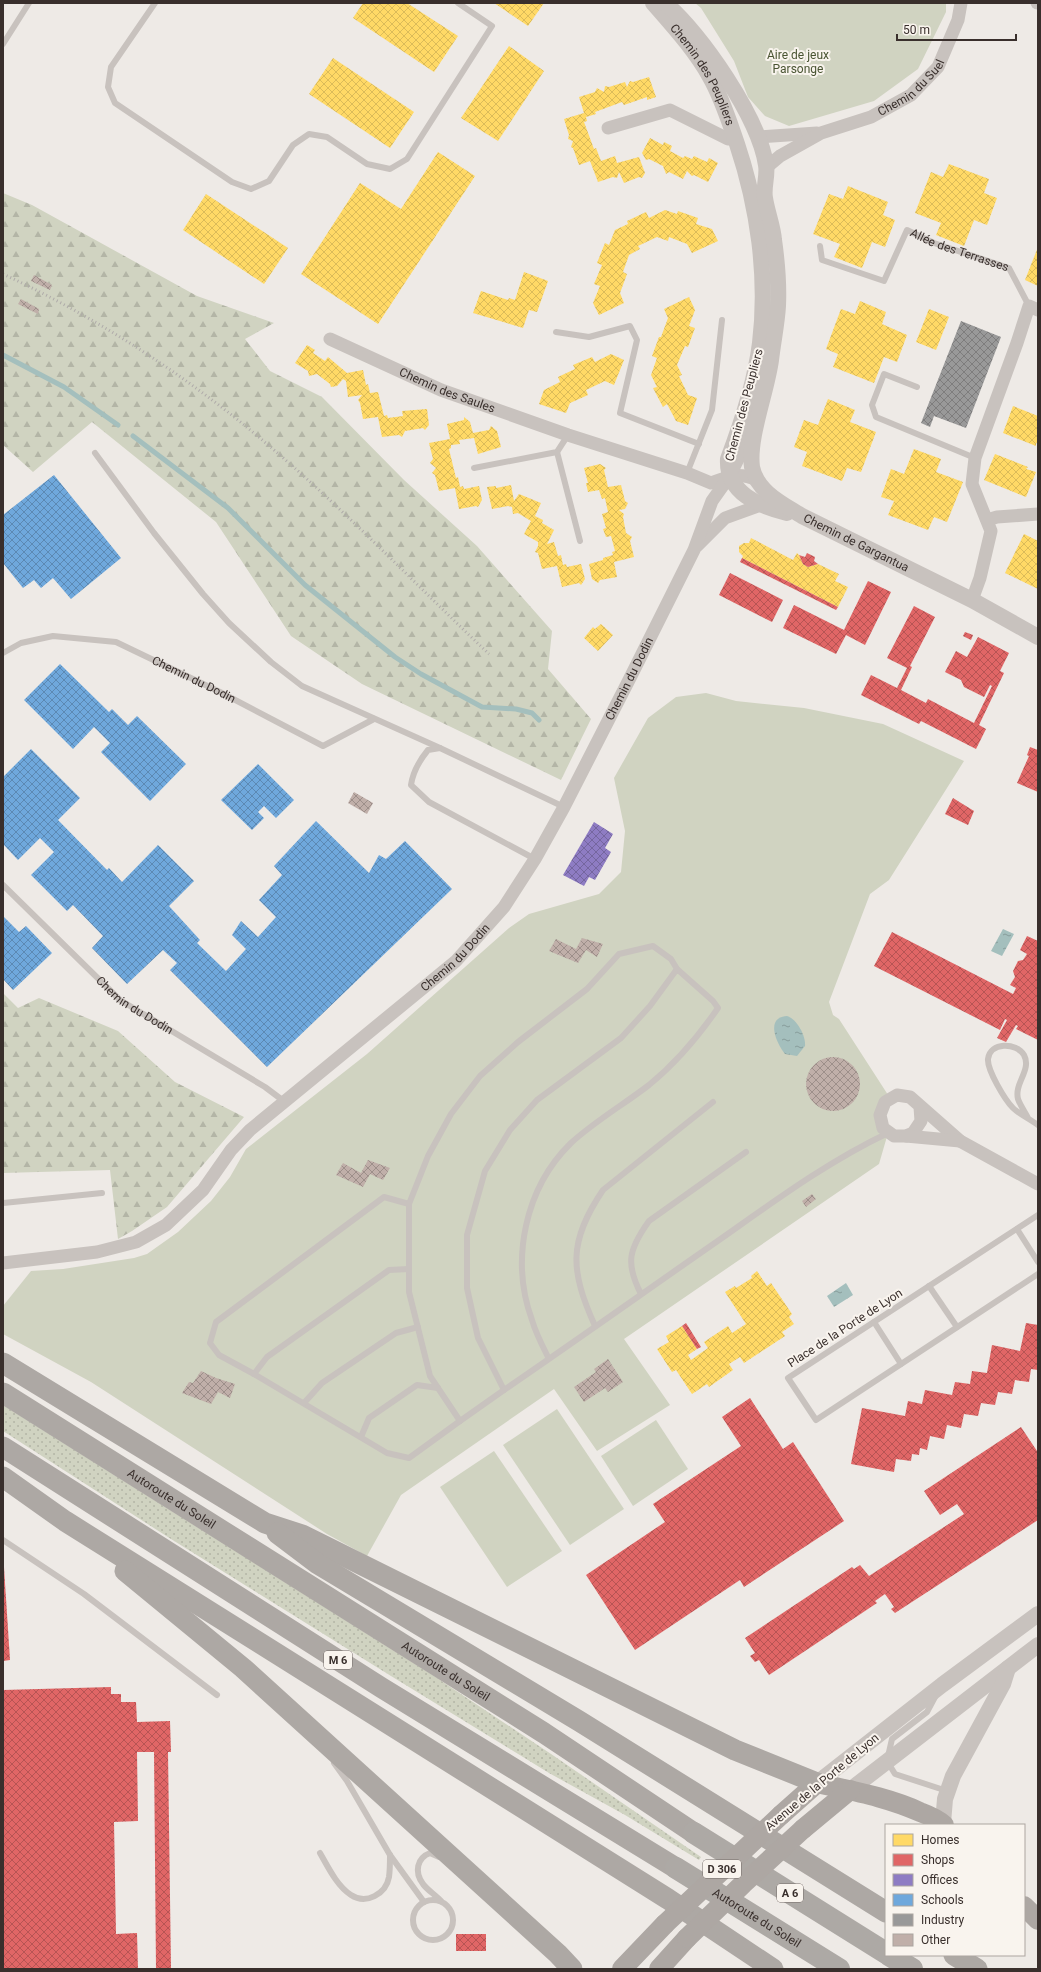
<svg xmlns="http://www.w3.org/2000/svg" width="1041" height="1972" viewBox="0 0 1041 1972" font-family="Roboto,sans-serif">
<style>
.grass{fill:url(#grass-dots)}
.forest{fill:url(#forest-firs)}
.green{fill:#d0d3c1}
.water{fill:url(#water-ripples)}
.homes{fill:url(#homes-cross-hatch)}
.shops{fill:url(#shops-cross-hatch)}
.offices{fill:url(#offices-cross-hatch)}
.schools{fill:url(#schools-cross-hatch)}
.industry{fill:url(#industry-cross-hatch)}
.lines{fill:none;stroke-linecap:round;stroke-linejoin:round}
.stream{stroke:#a4bfbd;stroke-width:5}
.building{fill:url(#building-cross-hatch)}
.service{stroke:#c8c2be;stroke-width:6}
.minor{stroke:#c8c2be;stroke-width:13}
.tertiary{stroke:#c8c2be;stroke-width:16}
.primary{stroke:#ada7a3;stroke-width:20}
.trunk{stroke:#ada8a4;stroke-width:21}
.motorway{stroke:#ada9a5;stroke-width:22}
.rail{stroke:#afaba9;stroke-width:3;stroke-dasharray:1 3;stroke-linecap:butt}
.primary-bridge{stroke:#ada7a3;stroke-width:20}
.labels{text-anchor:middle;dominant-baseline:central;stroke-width:4;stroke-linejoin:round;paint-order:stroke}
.shield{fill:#f9f4ee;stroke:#736a66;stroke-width:1}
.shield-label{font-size:11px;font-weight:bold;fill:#392f2c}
.park-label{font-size:12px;fill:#495432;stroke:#f9f4ee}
.street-label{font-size:12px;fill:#392f2c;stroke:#f9f4ee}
</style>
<defs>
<pattern id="grass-dots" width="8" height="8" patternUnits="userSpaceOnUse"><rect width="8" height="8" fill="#d0d3c1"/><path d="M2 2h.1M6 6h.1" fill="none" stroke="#b3b5a6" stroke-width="1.8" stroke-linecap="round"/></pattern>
<pattern id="forest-firs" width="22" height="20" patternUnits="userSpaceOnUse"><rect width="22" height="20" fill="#d0d3c1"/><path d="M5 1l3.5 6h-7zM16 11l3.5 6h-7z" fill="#b3b5a6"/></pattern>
<pattern id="water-ripples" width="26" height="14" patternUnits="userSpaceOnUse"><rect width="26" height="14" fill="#a4bfbd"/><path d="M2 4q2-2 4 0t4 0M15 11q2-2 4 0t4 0" fill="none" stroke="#879c9a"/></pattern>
<pattern id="homes-cross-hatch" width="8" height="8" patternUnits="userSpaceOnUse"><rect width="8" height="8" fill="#ffd966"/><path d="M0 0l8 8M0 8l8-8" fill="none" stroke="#dbbb59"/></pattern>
<pattern id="shops-cross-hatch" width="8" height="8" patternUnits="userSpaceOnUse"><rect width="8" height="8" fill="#e06666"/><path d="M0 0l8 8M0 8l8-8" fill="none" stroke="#b75454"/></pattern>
<pattern id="offices-cross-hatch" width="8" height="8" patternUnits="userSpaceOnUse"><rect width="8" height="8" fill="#8e7cc3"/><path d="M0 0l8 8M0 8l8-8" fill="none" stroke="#75669f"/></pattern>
<pattern id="schools-cross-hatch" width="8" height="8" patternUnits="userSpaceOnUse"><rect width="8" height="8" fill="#6fa8dc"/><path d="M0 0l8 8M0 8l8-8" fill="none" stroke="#5c89b3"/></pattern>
<pattern id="industry-cross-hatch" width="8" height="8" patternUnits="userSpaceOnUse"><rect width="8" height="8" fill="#999"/><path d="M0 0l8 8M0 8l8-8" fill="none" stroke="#7e7d7d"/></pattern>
<pattern id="building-cross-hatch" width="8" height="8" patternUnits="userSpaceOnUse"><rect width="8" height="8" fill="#c0afa9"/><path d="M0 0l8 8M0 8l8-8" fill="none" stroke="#9d8f8a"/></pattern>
</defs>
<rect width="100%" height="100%" fill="#eeeae6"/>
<path class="grass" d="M3,1405L434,1676L554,1756L701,1857L699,1860L625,1815L549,1773L391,1676L171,1539L3,1431Z"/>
<g class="forest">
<path d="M3,193L32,205L197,296L274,323L245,339L270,371L322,397L404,480L477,546L552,631L548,669L591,719L561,780L362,684L291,636L216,522L92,422L33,472L3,445Z"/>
<path d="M3,993L18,1008L39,998L118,1031L175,1082L244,1117L167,1207L132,1231L118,1239L110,1170L3,1173Z"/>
</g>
<g class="green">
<path d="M695,3H946V12L918,69L874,101L789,126L765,116L748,97L734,61L701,8Z"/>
<path d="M706,693L736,701L804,708L883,724L964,761L889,880L870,894L829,1002L833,1015L839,1019L890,1098L880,1115L888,1133L879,1164L624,1339L670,1405L597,1451L554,1389L401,1495L367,1556L327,1534L91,1382L3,1334V1306L31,1271L63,1269L134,1258L147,1254L178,1232L211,1201L230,1177L246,1149L367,1054L509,928L529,914L599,894L621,872L625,831L614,778L648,718L676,697Z"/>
<path d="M557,1409L624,1509L570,1545L503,1445Z"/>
<path d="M656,1420L688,1469L633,1506L601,1456Z"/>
<path d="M494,1451L562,1551L507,1587L440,1487Z"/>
</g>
<g class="water">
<path d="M1003,929L1014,934L1002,956L991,951Z"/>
<path d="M787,1016C797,1019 806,1036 805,1046L797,1056L785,1054C776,1043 765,1017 787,1016Z"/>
<path d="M846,1283L853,1295L834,1307L827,1296Z"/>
</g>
<g class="homes">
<path d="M363,3H407L458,36L434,72L353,18Z"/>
<path d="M494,3H544L528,26Z"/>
<path d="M509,46L544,71L498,141L461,118Z"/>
<path d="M333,58L414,112L390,148L309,94Z"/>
<path d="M649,77L656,97L647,100V97L624,105L622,102L595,112L596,114L586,117L587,121L584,122L594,149L596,148L601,161L615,156L617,163L639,157L645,173L642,178L639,177L624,183L619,172L617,178L613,177L598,182L590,161L579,165L573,148L571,147L573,141L568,139L569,135L564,119L584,113L579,97L595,92L597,88L604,92L605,86L609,87L625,82L627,87L630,81L633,82Z"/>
<path d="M650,138L663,145L664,142L672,146L670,151L683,158L685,156L692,159L694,156L707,162L709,158L718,163L708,182L694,175L692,176L687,171L683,179L669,172L666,174L663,166L649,159L646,160L642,153Z"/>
<path d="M438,152L475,176L378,324L301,274L360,183L401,209Z"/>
<path d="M949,164L989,179L984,193L997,198L987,225L974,220L964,246L936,235L941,223L915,213L931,172L943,177Z"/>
<path d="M848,186L888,202L883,215L895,220L885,247L872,242L862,268L834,257L840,244L813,234L829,194L843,199Z"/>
<path d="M206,194L288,248L264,284L183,230Z"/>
<path d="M665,210L677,214L678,211L698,218L696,224L712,229L718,241L692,253L687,244L669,237L668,241L657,237L638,246L640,249L629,255L623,272L627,274L620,293L624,303L599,315L593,303L600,286L594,284L602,265L597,263L605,243L609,245L615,230L628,224L627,221L646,212L649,218Z"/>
<path d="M1038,247V286L1025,280Z"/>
<path d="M524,272L548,281L537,312L529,310L523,328L473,313L481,291L508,300L509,298L515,300Z"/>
<path d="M689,297L695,310L689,326L695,328L688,347L685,346L677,365L682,375L679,376L688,395L697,398L688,425L676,421L667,404L663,407L653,388L657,387L651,375L657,358L652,356L659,337H661L668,318L664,309Z"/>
<path d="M860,301L886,312L882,324L907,335L897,362L884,357L874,383L833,367L838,354L826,349L841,309L855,314Z"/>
<path d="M929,309L949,317L936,350L916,342Z"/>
<path d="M307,345L315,350L313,353L325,361L328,357L347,373L363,370L366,385L368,384L370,393L378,392L384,416L387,415L388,418L403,416L402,411L427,409L429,425L425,430L423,428L405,431L402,437L399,435L382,437L378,417L363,419L360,403L358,400L362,395L348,397L346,381L343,379L337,386L331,387L330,384L317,374L309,376L308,371L295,363Z"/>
<path d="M611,354L624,360L614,385L605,381L586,390L588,395L570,403L566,413L539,404L544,390L560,382L558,377L575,369L573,365L592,357L595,362Z"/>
<path d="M828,399L855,410L850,422L876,432L861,472L847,468L842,481L802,466L807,452L794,447L804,420L818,425Z"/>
<path d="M1013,406L1038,416V444L1036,443V446L1003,433Z"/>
<path d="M464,417L470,422L473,433L489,430L491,426L497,431L501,447L478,454L474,438L459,440L460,444L451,445V448L449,449L456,478L458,477L460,487L463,486L464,489L479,486L482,500L478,507L476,506L459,509L455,488L439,491L435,475L432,473L436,468L430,463L433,459L429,443L450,439L447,424L464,420Z"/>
<path d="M914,449L941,459L936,472L963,482L947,522L934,517L928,530L888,515L894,501L881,497L891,469L904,474Z"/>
<path d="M995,454L1028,467L1026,469L1036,472L1026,497L984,480Z"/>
<path d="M600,464L606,468L604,470L608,487L621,485L625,501L628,503L625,509L619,510L624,514L623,517L626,533L632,537L630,541L634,557L614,562L617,577L600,580L598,583L592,579L589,564L603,560V558L613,555L612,552L615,551L611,536L606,537L603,529L606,528L602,514L608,512L605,498L602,499L599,490L588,492L586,483H588L584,468Z"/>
<path d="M511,485L514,501L519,494L541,503L535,516L543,520L542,523L554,530L547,544L554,542L558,556L561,555L563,565L566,564L567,567L581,564L585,579L581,585L579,583L562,587L557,566L542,569L538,553L535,552L538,546V542L524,534L531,521L518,513L513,514L512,507L508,506L492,509L487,487L496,486V488Z"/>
<path d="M1024,534L1038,541V589L1005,573Z"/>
<path d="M751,538L793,560L797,553L799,555L803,564L808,567L818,564L839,574L835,581L848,587L838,607L742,558L743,556L739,552V546L744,543H749Z"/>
<path d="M601,624L613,635L598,651L584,638L593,627L595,629Z"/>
<path d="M757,1271L767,1286L771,1283L792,1314L789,1317L794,1324L782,1332L785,1336L744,1363L740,1357L729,1364L733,1370L709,1387L707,1384L692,1394L676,1370L672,1372L657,1349L669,1342L666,1336L682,1326L697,1349L688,1355L691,1360L708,1348L704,1342L728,1326L732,1333L746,1324L725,1292L735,1286L736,1288L752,1278L751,1276Z"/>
</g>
<g class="shops">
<path d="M807,553L815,557L814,561L818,564L808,567L803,564L799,555L805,557Z"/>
<path d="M742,558L838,607L836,610L740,562Z"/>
<path d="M730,573L783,600L772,622L719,595Z"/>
<path d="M868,581L891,592L865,645L846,635L836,654L783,628L794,605L844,630Z"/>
<path d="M914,606L935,617L910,666L912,667L901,690L926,703L928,699L974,723L992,686L990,685L984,697L964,687L961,680L945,672L956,651L967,657L978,637L1009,653L1000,671L1004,673L979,725L986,729L976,749L921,721L919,724L861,695L871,675L897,688L907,668L887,658Z"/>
<path d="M965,632L973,635L971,640L963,636Z"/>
<path d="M1030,747L1038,750V792L1017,783L1029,756L1027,755Z"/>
<path d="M953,798L974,811L968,825L945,814Z"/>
<path d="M892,932L1013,994L1016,988L1010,985L1015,977L1013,971L1018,961L1023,960L1027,954L1020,950L1027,936L1038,941V1040L1016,1029L1018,1026L1016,1025L1006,1042L997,1038L1007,1020L1005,1019L1000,1030L874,966Z"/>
<path d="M686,1323L701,1347L697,1349L682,1326Z"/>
<path d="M1026,1323L1038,1325V1370L1031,1369L1029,1382L1015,1380L1012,1394L998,1392L995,1405L981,1403L978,1416L964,1414L961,1428L947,1425L944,1439L930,1436L927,1450L920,1448L919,1455L912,1454L911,1461L896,1459L894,1472L851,1464L862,1408L905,1416L908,1401L922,1404L925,1390L952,1395L955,1382L970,1384L972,1371L987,1373L992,1345L1020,1351Z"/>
<path d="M750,1398L783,1449L793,1442L844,1521L744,1587L740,1580L635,1650L586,1575L665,1522L653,1504L741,1446L722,1417Z"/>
<path d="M1021,1427L1037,1451L1038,1450V1520L895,1613L891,1609L894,1607L885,1594L875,1601L877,1603L769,1675L759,1660L755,1662L750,1656L755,1653L745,1638L852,1567L854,1569L860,1565L869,1576L964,1514L957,1504L940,1515L924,1491Z"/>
<path d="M3,1552L10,1660L3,1661Z"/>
<path d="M111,1687V1694H121V1702H136L137,1722L170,1721L171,1752H168L171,1969H156L154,1752H137L138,1821L114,1822L116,1934L137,1933L138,1969H3V1690Z"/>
<rect x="456" y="1934" width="30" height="17"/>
</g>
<path class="offices" d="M594,822L613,834L605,848L611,852L595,880L589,877L584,886L563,875Z"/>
<g class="schools">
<path d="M54,475L121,558L71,599L53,578L41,588L34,580L23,588L3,563V515Z"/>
<path d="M60,664L109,712L112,709L128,725L137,716L186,764L150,801L101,752L110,743L94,727L73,749L24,700Z"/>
<path d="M31,749L80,798L58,820L107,870L109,868L122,882L158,845L194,881L169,906L200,940L197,943L226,971L246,949L232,935L241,921L258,937L276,917L259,900L282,875L274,866L316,821L369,873L379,855L386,859L405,841L452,889L267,1067L170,970L177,963L163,950L127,984L92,948L103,936L73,905L67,911L31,875L54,852L40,838L18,860L3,844V777Z"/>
<path d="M258,764L294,800L276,818L264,806L258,812L264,818L252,830L221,800Z"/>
<path d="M3,916L19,932L26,926L52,953L13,990L3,979Z"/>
</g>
<path class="industry" d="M961,321L1001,337L966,428L934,416L930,427L921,423Z"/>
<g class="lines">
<g class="stream">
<path d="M3,355L64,387L118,425"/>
<path d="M133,436L228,508L305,585L395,657L421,674L482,707L516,709L532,713L539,720"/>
</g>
</g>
<g class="building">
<path d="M34,275L52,285L50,290L31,281Z"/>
<path d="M21,299L39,309L38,314L18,304Z"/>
<path d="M354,792L373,803L367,814L348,803Z"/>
<path d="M582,938L603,944L597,957L586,950L578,963L549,951L556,939L576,949Z"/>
<circle cx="833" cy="1084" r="27"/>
<path d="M368,1160L390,1168L383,1180L370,1174L363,1187L336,1175L343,1163L361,1173Z"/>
<path d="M812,1194L816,1199L806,1207L802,1201Z"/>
<path d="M608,1359L623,1382L608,1392L605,1388L584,1402L574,1387L596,1372L594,1369Z"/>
<path d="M201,1371L216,1378L235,1384L230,1398L218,1392L211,1404L182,1393L189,1382L193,1383Z"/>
</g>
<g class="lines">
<g class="service">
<path d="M155,3L111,67L108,87L115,103L232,182L251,189L269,181L293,145L309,134L327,137L367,164L390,169L407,159L492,26L458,3"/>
<path d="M3,44L29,3"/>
<path id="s1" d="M820,246L822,260L884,281L907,230L934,243L1009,268L1029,306"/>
<path d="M556,332L589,337L630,326L637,340L620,413L699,444"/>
<path d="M917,387L884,374L872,405L876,417L975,458"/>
<path d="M557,452L580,541"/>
<path d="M95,453L154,533L203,594L229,623L271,662L302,686L440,748"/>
<path d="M474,468L557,452L568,435"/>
<path d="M687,473L712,410L722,320"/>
<path id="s2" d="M3,653L21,643L53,636L116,642L220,692L323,746L374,719"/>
<path d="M535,859L429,802L411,785C413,771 419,761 428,750L440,748L564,807"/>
<path id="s3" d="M3,885L120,1000L265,1087L285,1102"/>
<path d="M1028,1118C1025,1112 1020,1105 1018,1099C1014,1083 1032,1070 1024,1055C1016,1042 990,1042 988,1059C987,1070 1005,1100 1013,1108C1019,1114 1030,1119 1038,1125"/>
<path d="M3,1203L102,1193"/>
<path d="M409,1204L384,1197L216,1322L210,1343L219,1355L254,1374L387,1453L409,1458L460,1421"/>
<path d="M1038,1215L788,1378L816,1420L1038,1274"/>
<path d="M1017,1229L1038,1262"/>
<path d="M929,1286L957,1327"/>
<path d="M641,1294C625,1263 629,1249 649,1221L746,1152"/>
<path d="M874,1322L901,1364"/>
<path d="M595,1326C570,1270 568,1242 603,1190L713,1102"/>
<path d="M549,1359C543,1347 536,1334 532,1320C510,1260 525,1188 571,1143C595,1121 623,1105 649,1085C676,1063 698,1037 718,1008L713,1001L677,969L650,1006L621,1038L537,1100L510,1130L485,1171L467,1235V1288L478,1338L504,1390C577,1340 650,1288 722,1238C776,1200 829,1161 888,1133"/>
<path d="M254,1374L267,1357L389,1270L409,1269"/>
<path d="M504,1390L460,1421L430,1376L409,1292V1204L428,1156L451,1114L480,1076L518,1042L587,989L619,954L653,946L671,959L677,969"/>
<path d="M304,1403L322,1383L396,1333L418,1327"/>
<path d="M361,1437L369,1418L417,1385L438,1388"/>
<path d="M3,1540L84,1594L217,1695"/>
<path d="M935,1697L927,1712L892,1739L887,1761L895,1774L947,1791"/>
<path d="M334,1763L347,1781L390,1855L424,1902"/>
<path d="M320,1853C328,1867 337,1886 351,1895C366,1905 386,1894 389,1877C390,1870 390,1862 390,1855"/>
<path d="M439,1857L430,1853C417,1858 414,1872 423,1884C427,1890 436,1895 441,1901"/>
<circle cx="433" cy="1920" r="20"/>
</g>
<g class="minor">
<path d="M1037,3H1038"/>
<path d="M608,128L670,110L728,139L734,137"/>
<path d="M758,137L817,133"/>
<path id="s4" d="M767,167L780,156L821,133L871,117L911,95L938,67L958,20L961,3"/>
<path id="s5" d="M330,339L441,390L568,435L687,473L711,483C729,476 739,472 757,480"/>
<path d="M987,520L997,517L1038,514"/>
<path d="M697,546L725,518L761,505"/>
<path d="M972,600L980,578L991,531L972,484L975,458L1017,343L1029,306L1038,310"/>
<path d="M920,1107L921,1121L913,1133L906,1136H894L883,1128L880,1115L885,1102L897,1095L910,1097L960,1141L1038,1184"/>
<path d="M906,1136L960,1141"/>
<path id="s6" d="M3,1263L97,1252L136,1242L166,1225L203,1190L231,1150L250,1130L456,961L504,907L535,859L564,807L630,678L694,550L712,501L729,477L738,459L751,423"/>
</g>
<g class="tertiary">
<path id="s7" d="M653,3C673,26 695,50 710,77C722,98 729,121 737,144C758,207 768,277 760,343C755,383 742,422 728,459C726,493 759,506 787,513"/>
<path id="s8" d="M665,3C701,33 759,118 766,165C768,176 763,187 765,198C767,212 773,226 774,240C777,261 779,284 778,306C777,324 773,342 771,360C767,391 748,438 752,467C757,492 783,504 802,516L972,600L1038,637"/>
<path d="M817,1783L942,1685L1038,1614"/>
<path d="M850,1790L1038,1645"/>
<path d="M943,1823L945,1799L953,1776L1003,1684L1008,1668"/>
</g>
<g class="primary">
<path d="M781,1815L817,1783C852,1791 887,1797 920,1812C928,1815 938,1819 944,1825"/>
<path d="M803,1829L850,1790"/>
<path d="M1024,1906L1038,1920"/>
<path d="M622,1969L665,1924"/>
<path d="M659,1969L687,1938"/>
</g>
<g class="trunk">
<path d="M3,1363L265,1523L302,1535L735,1750L817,1783"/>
<path id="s9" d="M3,1393L544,1733L694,1833"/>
<path d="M3,1447L382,1688L676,1868"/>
<path d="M3,1477L65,1521L668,1899L773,1969"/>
<path d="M277,1533L318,1564L579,1721L886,1912"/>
<path d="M125,1571L243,1668L558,1954L572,1969"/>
<path d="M954,1955L977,1969"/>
</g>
<g class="motorway">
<path d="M694,1833L886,1953"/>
<path id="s10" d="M676,1868L839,1969"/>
<path d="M889,1955L912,1969"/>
</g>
<path class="rail" d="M3,274C98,318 187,376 267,444C345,510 415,584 489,654"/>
<g class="primary-bridge">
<path d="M665,1924L781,1815"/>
<path d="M687,1938L743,1884L803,1829"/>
</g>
</g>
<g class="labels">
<g class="shield">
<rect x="324" y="1651" width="28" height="18" rx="3"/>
<rect x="703" y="1860" width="38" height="18" rx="3"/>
<rect x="777" y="1884" width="26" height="18" rx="3"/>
</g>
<g class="shield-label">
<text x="338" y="1660">M 6</text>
<text x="722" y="1869">D 306</text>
<text x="790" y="1893">A 6</text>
</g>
<g class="park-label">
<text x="798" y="55">Aire de jeux<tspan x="798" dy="14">Parsonge</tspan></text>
</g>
<g class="street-label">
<text stroke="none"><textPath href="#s7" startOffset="88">Chemin des Peupliers</textPath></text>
<text stroke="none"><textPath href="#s4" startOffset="167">Chemin du Suel</textPath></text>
<text stroke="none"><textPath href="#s1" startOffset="192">Allée des Terrasses</textPath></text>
<text stroke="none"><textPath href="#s5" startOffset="128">Chemin des Saules</textPath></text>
<text transform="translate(744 405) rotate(-75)">Chemin des Peupliers</text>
<text stroke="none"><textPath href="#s8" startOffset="632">Chemin de Gargantua</textPath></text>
<text stroke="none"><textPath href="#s6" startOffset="896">Chemin du Dodin</textPath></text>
<text stroke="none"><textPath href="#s2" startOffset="203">Chemin du Dodin</textPath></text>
<text stroke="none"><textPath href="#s6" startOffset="565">Chemin du Dodin</textPath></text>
<text stroke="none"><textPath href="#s3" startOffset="179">Chemin du Dodin</textPath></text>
<text transform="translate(845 1328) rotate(-33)">Place de la Porte de Lyon</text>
<text stroke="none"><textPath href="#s9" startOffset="199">Autoroute du Soleil</textPath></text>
<text stroke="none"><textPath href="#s9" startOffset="523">Autoroute du Soleil</textPath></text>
<text transform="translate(822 1782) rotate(-40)">Avenue de la Porte de Lyon</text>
<text stroke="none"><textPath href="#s10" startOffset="95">Autoroute du Soleil</textPath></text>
</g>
</g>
<rect width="1041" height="1972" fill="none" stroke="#392f2c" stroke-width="8"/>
<rect x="885" y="1824" width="140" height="132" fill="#f9f4ee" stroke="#aca5a0"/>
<rect x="893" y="1834" width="20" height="12" fill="#ffd966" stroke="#aca5a0"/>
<text x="921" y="1844" font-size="12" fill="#392f2c">Homes</text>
<rect x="893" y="1854" width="20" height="12" fill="#e06666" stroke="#aca5a0"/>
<text x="921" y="1864" font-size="12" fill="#392f2c">Shops</text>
<rect x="893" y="1874" width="20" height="12" fill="#8e7cc3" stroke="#aca5a0"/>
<text x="921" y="1884" font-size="12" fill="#392f2c">Offices</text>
<rect x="893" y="1894" width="20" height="12" fill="#6fa8dc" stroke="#aca5a0"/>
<text x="921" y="1904" font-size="12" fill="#392f2c">Schools</text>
<rect x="893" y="1914" width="20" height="12" fill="#999999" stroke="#aca5a0"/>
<text x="921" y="1924" font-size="12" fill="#392f2c">Industry</text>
<rect x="893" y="1934" width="20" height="12" fill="#c0afa9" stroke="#aca5a0"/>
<text x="921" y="1944" font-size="12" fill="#392f2c">Other</text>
<path d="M897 34v6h119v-6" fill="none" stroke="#392f2c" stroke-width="2"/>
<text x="903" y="34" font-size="12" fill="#392f2c" stroke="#f9f4ee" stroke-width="3" paint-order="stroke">50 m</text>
</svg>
